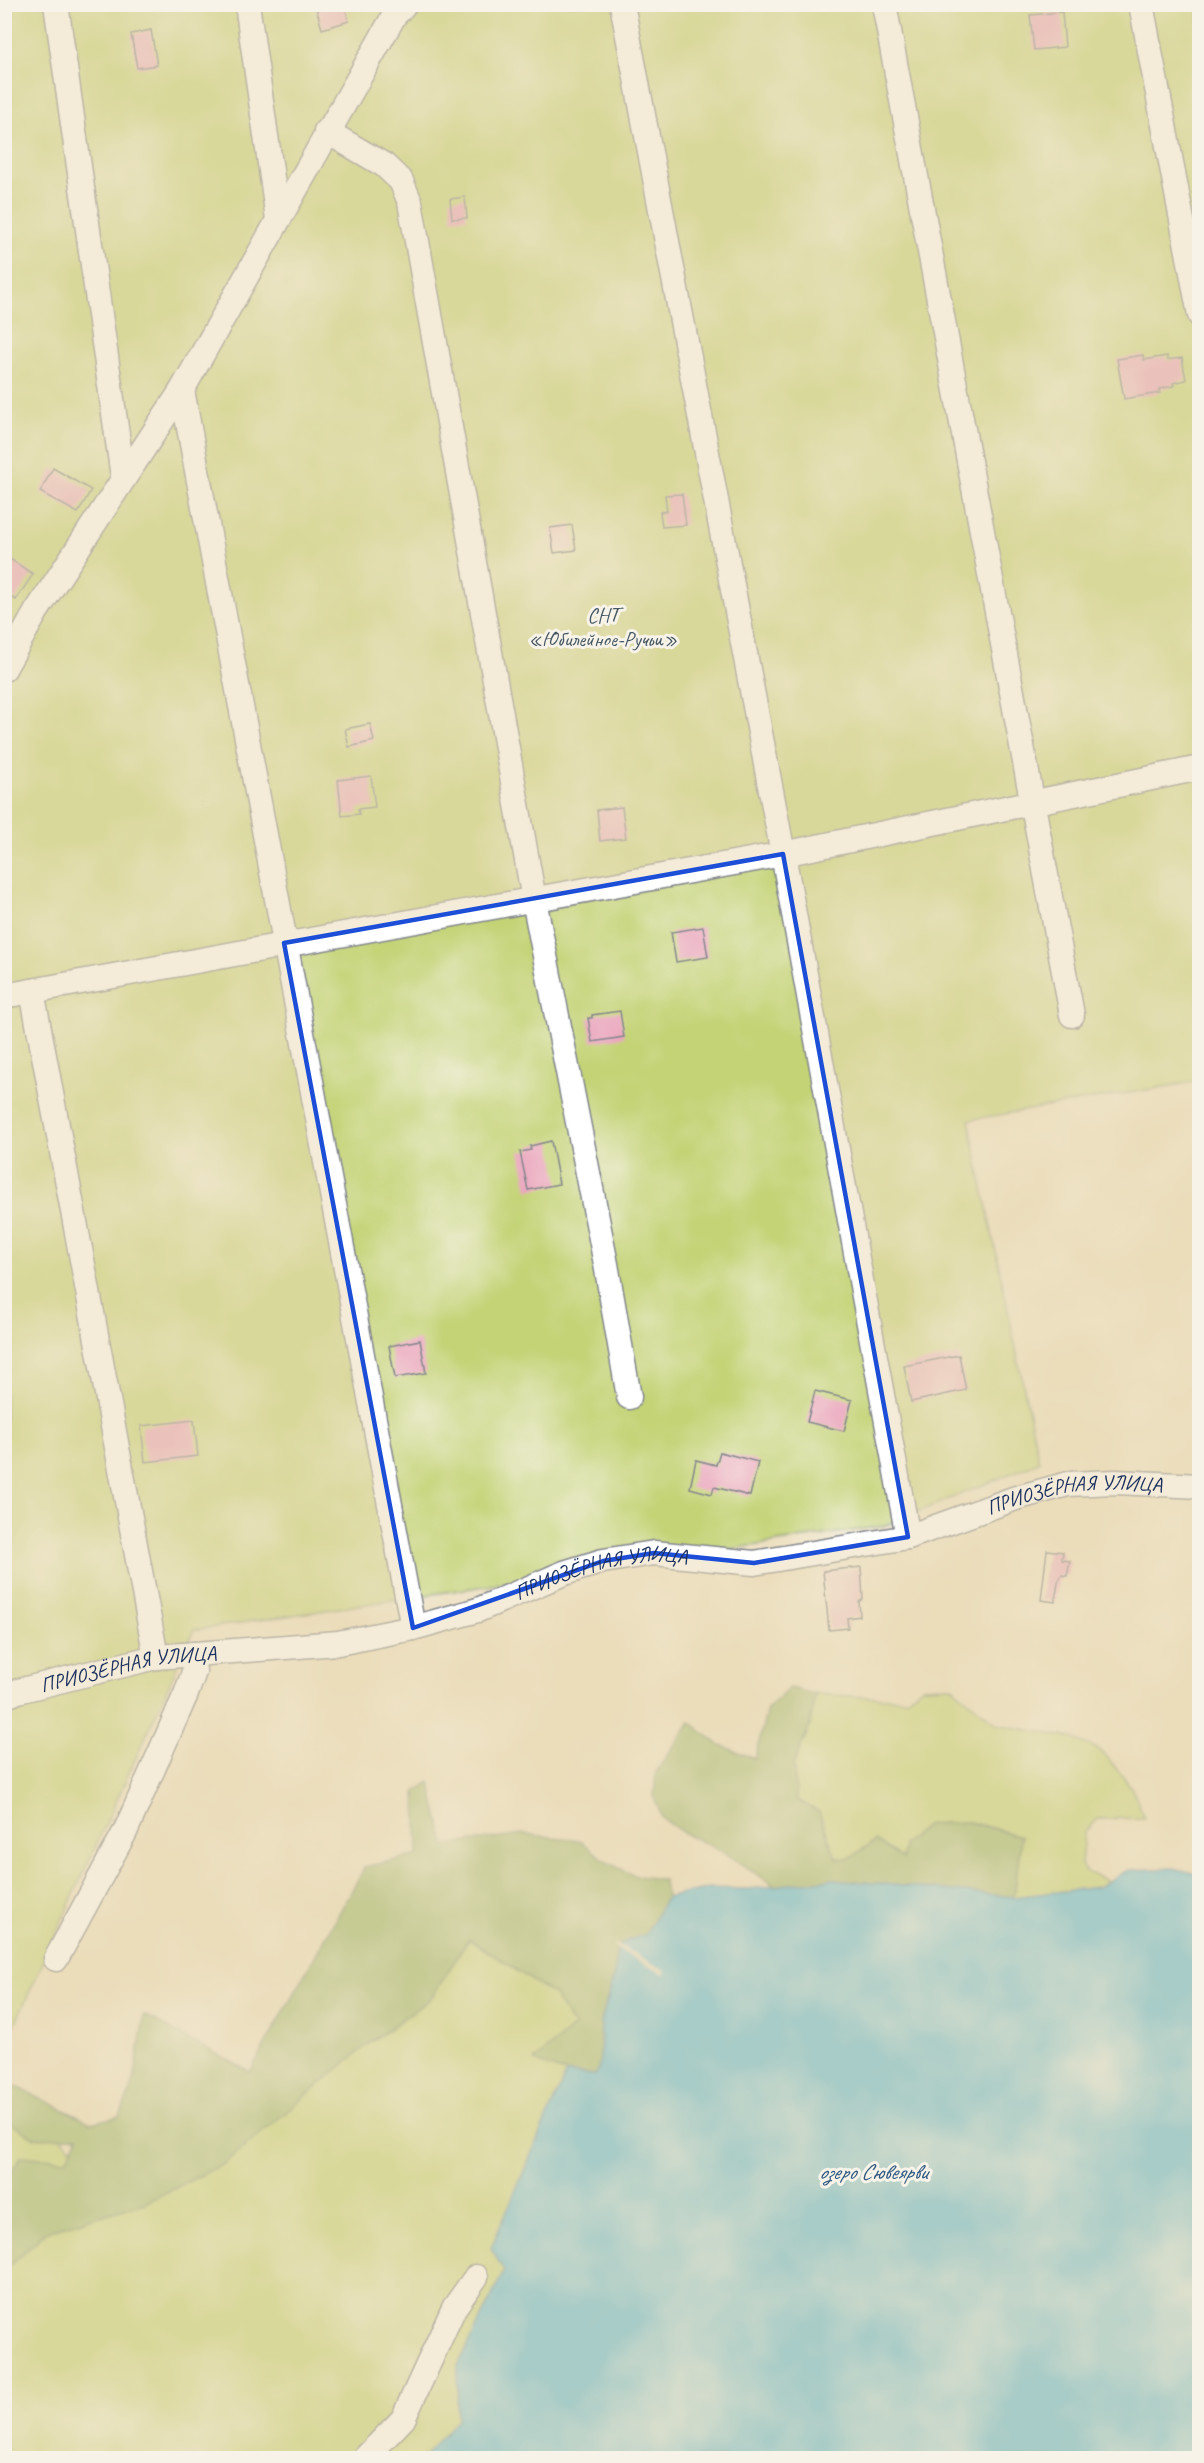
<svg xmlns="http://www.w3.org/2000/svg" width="1204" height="2463" viewBox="0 0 1204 2463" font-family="Caveat,sans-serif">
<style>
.green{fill:#c3d375;stroke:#6f816a;stroke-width:1.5}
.forest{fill:#9ab566;stroke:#5a7262;stroke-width:1.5}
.water{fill:#59b8d7;stroke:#3a749a;stroke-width:1.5}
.pier{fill:#ebddba}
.building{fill:#eaa1bc}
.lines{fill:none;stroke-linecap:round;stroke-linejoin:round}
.minor-casing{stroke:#83868c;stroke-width:27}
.minor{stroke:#fff;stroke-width:24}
.marked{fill:none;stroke:#1d4ed8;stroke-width:4.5;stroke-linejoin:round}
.labels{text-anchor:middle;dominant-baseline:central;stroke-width:6;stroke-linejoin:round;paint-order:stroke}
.park-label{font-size:21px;fill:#455864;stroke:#f7f3e8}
.street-label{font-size:21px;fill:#1b2f5e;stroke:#f7f3e8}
.water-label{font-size:22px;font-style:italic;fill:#2e5882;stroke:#f7f3e8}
</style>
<rect width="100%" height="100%" fill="#f7f3e8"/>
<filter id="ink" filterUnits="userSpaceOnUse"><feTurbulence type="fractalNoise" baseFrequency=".0167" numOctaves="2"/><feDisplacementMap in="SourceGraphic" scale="12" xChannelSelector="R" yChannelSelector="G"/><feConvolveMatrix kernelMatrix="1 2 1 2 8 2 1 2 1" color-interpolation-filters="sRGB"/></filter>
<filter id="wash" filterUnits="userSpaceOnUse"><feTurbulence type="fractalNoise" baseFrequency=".008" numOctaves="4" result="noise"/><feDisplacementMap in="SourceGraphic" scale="24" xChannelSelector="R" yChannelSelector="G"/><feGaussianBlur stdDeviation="1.35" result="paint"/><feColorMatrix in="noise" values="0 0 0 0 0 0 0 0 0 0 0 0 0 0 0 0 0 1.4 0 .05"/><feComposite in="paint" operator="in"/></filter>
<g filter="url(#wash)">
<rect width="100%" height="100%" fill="#ebddba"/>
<g class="green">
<path d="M5,5H1199V1081L969,1120L1039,1462L884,1526L194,1630L5,2046Z"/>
<path d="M951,1686L997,1724L1072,1738L1103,1752L1131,1787L1145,1818L1098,1819L1084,1833L1081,1865L1087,1872L1107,1881L1098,1887L1014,1897L1021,1836L969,1822L928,1824L903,1859L875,1841L848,1859L836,1858L819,1812L797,1800L793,1765L810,1726L815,1694L906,1699L922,1687Z"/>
<path d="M469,1938L554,1995L571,2022L576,2025L535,2061L566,2073L491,2248L504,2271L458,2366L457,2419L423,2458H5L4,2077L95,2173L368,2044L431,1998Z"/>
</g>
<g class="forest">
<path d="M789,1688L815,1694L810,1726L793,1765L797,1800L819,1812L836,1858L848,1859L875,1841L903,1859L904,1844L928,1824L969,1822L1021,1836L1014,1897L833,1879L775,1886L723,1852L682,1832L662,1818L654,1797L656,1772L690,1722L718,1744L755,1759L767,1709Z"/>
<path d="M430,1782L445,1845L524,1834L580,1840L607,1862L633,1875L664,1880L666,1898L646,1934L617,1946C618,1972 607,1994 602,2019C598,2038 604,2057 597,2075L566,2073L534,2061L575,2025L571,2022L554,1995L469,1939L431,1998L368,2044L225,2163L145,2203L47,2231L9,2267L5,2280V2183L21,2156L66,2160L78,2137L35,2138L5,2120V2081L91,2123L120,2116L134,2081L144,2015L250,2072L365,1867L418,1855L416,1791Z"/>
</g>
<path class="water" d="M1174,1868L1199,1874V2458H423L457,2419L458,2366L504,2271L491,2248L566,2073L596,2075C604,2057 598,2038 602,2019C608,1994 618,1972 617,1945L646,1934L666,1898L709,1888L748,1889L833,1879L1014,1897L1098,1887L1128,1870Z"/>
<path class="pier" d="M615,1944V1943L666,1971L664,1974L614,1947Z"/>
<g id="blocks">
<g class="building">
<path d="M315,4H344L349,21L322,29Z"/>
<path d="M1062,12L1065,47L1034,50L1030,15Z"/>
<path d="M151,30L157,65L137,68L131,34Z"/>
<path d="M465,197L467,218L452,219L450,199Z"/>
<path d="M1143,355L1144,360L1167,356V360L1182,358L1186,380L1173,383L1174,386L1159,389L1160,393L1124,399L1117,359Z"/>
<path d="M53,468L91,490L78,513L40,492Z"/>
<path d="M682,494L686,525L662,527L660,512L667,511L665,495Z"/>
<path d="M572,525L576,550L554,553L550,528Z"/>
<path d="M4,555L33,574L16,600L4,593Z"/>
<path d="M370,724L374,741L349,747L345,729Z"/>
<path d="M371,776L375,807L358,809L359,814L342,816L338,780Z"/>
<path d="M622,807L626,838L600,841L597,810Z"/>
<path d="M703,927L708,957L676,962L671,932Z"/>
<path d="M620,1011L624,1037L592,1042L588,1018H592V1015Z"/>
<path d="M551,1141L559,1184L528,1190L520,1152L531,1150L530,1146Z"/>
<path d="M420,1340L426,1373L395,1378L389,1346Z"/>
<path d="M959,1355L966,1390L911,1402L904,1366Z"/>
<path d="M815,1391L852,1400L844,1431L807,1422Z"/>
<path d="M194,1420L198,1456L145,1462L141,1426Z"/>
<path d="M720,1452L758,1462L750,1496L714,1487L712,1494L690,1488L696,1460L716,1465Z"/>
<path d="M1047,1550L1063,1552L1062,1560L1070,1561L1067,1576L1062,1575L1058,1582L1055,1602L1041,1600Z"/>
<path d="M861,1567L863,1599L859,1602L860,1616L847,1618L848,1628L829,1630L823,1571Z"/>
</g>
</g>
</g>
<g filter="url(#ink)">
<use href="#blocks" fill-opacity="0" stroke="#83868c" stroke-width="1.5"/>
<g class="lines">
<g class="minor-casing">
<g id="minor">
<path d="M56,4L123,477"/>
<path d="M247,4L278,219"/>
<path d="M622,4L783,854L908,1537"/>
<path d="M884,4L1072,1015"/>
<path d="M1141,4L1200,315"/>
<path d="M326,131L384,165L401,181L410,202L534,900L606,1264L629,1397"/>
<path d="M182,390L413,1628"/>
<path d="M4,669L36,612L182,390L394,16L405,4"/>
<path d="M32,991L156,1657"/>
<path d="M4,996L783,854L1200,768"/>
<path id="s1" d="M4,1697L18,1691L156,1657L338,1643L413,1628L478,1610L564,1573L603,1561L654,1553L754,1563L908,1537L1016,1498L1068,1484L1116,1482L1200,1486"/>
<path d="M56,1959L125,1832L186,1694L194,1672L193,1654"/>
<path d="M365,2458L403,2419L454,2308L476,2277"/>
</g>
</g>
<use href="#minor" class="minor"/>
</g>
</g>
<path d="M0 0H1204V2463H0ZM783,854L908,1537L754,1563L654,1553L603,1561L413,1628L284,943Z" fill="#ebddba" fill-opacity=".55" fill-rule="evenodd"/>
<path class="marked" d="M783,854L908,1537L754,1563L654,1553L603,1561L413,1628L284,943Z"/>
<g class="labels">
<g class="park-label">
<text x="603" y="615">СНТ<tspan x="603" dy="24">«Юбилейное-Ручьи»</tspan></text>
</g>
<g class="street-label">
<text stroke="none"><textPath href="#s1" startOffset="1100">ПРИОЗЁРНАЯ УЛИЦА</textPath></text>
<text stroke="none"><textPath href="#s1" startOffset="614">ПРИОЗЁРНАЯ УЛИЦА</textPath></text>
<text stroke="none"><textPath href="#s1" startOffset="128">ПРИОЗЁРНАЯ УЛИЦА</textPath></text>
</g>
<g class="water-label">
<text x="873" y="2172">озеро Сювеярви</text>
</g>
</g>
<rect width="1204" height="2463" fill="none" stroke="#f7f3e8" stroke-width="24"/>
</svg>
